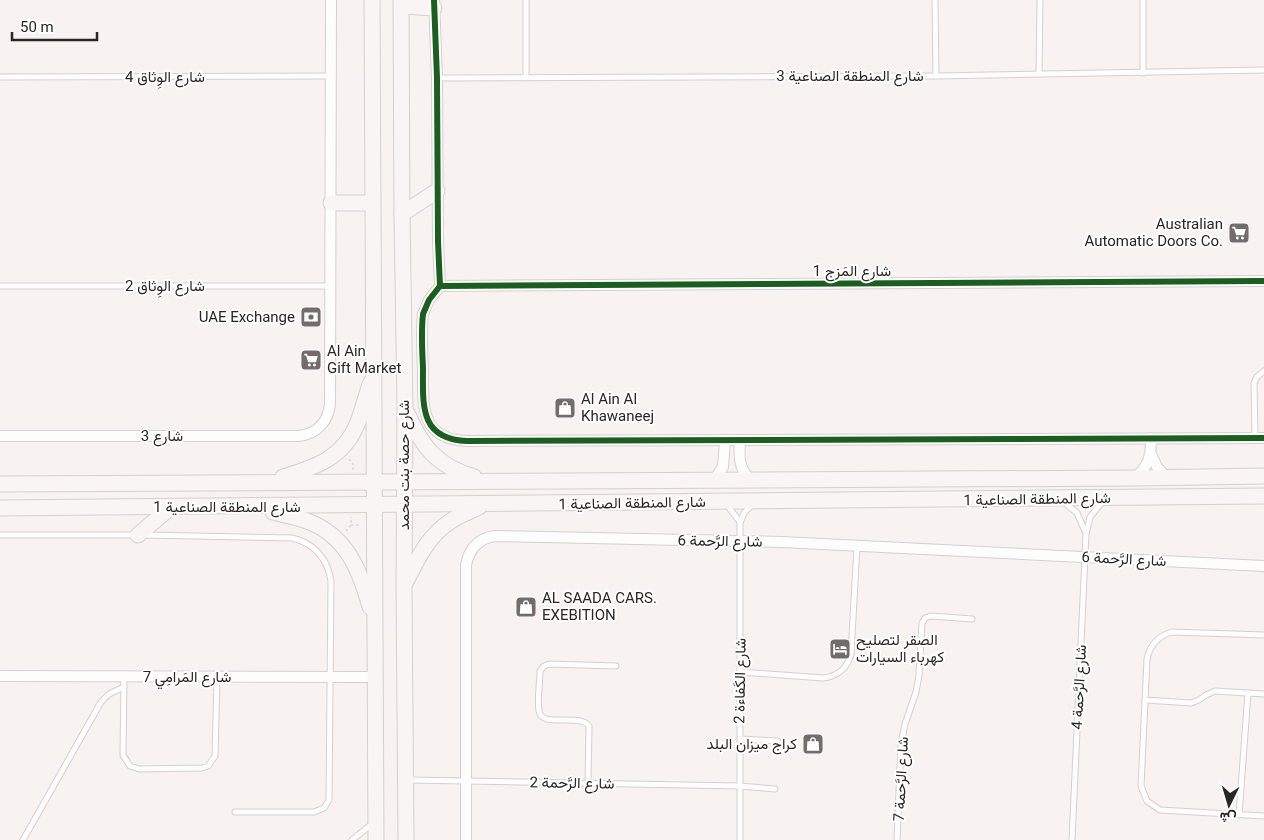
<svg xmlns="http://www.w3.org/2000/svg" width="1264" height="840" viewBox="0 0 1264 840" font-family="Roboto,Vazirmatn,sans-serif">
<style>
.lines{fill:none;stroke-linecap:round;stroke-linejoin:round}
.lane-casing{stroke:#d5d0ce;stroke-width:7}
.street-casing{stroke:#d5d0ce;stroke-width:12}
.secondary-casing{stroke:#d5d0ce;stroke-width:17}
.path{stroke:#dddbdb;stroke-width:2;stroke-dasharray:2.5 2.5;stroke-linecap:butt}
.lane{stroke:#fefdfd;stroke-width:5}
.street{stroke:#fefdfd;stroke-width:10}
.secondary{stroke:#f9f5f4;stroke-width:15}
.cycleway-casing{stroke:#fff;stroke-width:9}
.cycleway{stroke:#1b5e20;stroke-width:6}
.labels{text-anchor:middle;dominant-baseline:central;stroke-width:4;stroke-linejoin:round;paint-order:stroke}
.street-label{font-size:15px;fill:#2a2624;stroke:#fff}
.poi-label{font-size:15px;fill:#2a2624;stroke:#fff;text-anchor:start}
</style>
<rect width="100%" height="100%" fill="#f8f2f0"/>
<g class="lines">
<g class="lane-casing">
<g id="lane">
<path d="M935,0L936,76"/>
<path d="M1143,0V73"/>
<path d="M1039,74L1040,0"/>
<path d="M0,77L331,76"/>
<path d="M526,77V0"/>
<path d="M437,78L936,76L1264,70"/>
<path d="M0,286H330"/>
<path d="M1255,438L1254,383L1257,377L1264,371"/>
<path d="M1064,502L1077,513L1085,531"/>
<path d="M727,505L740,522"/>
<path d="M0,535H135"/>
<path d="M144,535L292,538C314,543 328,559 331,581L329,800L324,808L314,812H235"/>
<path d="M1264,635L1172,632C1158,636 1150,645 1147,659L1141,786L1147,801L1160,810L1264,816"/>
<path d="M740,672L823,678C838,676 847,669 851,654L857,546"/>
<path d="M124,677L123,755L130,766L139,769L202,768L208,766L215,756L217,677"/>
<path d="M1145,700L1191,703L1199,700L1206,695L1215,691L1264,694"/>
<path d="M740,739L778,741"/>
<path d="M408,780L739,786L775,789"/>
<path d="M588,783L589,726C579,712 542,729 539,711C537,699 540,683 540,671L544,666L549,664L616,666"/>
<path d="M1239,815L1248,693"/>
<path d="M23,840L101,702L109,694L124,687"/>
<path d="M352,840L372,824"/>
<path d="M740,840V523L744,513L752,505"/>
<path d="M897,840L901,744L905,724L916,692L919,675L922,623L925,618L931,616L972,619"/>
<path d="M1072,840L1086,534L1090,517L1103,501"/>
</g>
</g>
<g class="street-casing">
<g id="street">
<path d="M434,0L437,78L438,241L440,286L429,300L423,314C421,332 422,350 423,368C423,405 419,439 467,441L1264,438"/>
<path d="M440,286L1264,281"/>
<path d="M0,436H298C317,434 328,422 330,404L331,0"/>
<path d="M740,440C739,456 738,469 751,480"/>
<path d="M1151,454L1157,467L1167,478"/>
<path d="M1135,478C1149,465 1151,457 1151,438"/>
<path d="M713,481L723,467L725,440"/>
<path d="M0,676L374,677"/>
<path d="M466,840V565C469,549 478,539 494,536L782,542L1264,566"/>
</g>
</g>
<g class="secondary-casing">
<g id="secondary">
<path d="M372,0L376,840"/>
<path d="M401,0L402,214L405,407L404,586L406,840"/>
<path d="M402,6L434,8"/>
<path d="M331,203H372"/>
<path d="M402,214L437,191"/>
<path d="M407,413C422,447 437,466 474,477"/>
<path d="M283,477C316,467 344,458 358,422C363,409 366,395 371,382"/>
<path d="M0,484L1135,478L1264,476"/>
<path d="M0,508L1264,496"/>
<path d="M273,512C284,515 296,517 307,521C346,535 360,570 370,607"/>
<path d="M138,535L171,507"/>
<path d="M405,583C417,561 427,537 448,523C457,516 469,512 479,507"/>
</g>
</g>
<g class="path">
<path d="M349,459L353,464V470"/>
<path d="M351,525H361"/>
<path d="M346,531L351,525V517"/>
</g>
<use href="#lane" class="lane"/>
<use href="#street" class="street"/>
<use href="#secondary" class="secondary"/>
<g class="cycleway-casing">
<g id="cycleway">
<path d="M434,0L437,78L438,241L440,286L429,300L423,314C421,332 422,350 423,368C423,405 419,439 467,441L1264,438"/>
<path d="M440,286L1264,281"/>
</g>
</g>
<use href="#cycleway" class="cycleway"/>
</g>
<defs>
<g id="supermarket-square" transform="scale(1.125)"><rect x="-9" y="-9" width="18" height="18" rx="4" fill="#726d6b" stroke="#fff"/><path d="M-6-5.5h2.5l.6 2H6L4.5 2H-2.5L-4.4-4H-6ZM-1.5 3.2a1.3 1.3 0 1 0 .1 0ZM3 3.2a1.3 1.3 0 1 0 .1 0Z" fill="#fff"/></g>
<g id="bank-square" transform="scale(1.125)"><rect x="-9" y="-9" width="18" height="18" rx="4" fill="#726d6b" stroke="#fff"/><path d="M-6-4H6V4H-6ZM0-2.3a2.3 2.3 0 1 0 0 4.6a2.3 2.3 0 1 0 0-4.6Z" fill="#fff"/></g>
<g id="shop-square" transform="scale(1.125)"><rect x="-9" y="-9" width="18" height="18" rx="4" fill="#726d6b" stroke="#fff"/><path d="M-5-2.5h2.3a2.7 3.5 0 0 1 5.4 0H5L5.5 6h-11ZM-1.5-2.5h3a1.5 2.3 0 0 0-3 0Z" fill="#fff"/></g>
<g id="hotel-square" transform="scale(1.125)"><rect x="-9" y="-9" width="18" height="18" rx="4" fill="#726d6b" stroke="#fff"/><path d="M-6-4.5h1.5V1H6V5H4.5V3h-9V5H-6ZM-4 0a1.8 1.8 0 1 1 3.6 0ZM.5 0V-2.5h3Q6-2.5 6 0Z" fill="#fff"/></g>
</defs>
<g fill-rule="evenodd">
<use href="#supermarket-square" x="1239" y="233"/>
<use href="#bank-square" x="311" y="317"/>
<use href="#supermarket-square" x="311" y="360"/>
<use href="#shop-square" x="565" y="408"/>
<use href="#shop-square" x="526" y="607"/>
<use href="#hotel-square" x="840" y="649"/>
<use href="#shop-square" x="813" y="744"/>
</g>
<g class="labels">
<g class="street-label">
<text x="850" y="76">شارع المنطقة الصناعية 3</text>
<text x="165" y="77">شارع الوِثاق 4</text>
<text x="852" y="271">شارع المَزج 1</text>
<text x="165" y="286">شارع الوِثاق 2</text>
<text x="162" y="436">شارع 3</text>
<text transform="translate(404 465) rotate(-90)">شارع حصة بنت محمد</text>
<text transform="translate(1037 499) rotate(-1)">شارع المنطقة الصناعية 1</text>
<text transform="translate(632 503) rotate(-1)">شارع المنطقة الصناعية 1</text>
<text x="227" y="507">شارع المنطقة الصناعية 1</text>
<text transform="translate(720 541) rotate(1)">شارع الرَّحمة 6</text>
<text transform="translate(1124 559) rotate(3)">شارع الرَّحمة 6</text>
<text x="187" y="677">شارع المَرامِي 7</text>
<text transform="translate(740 681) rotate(-89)">شارع الكَفاءة 2</text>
<text transform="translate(1079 687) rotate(-87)">شارع الرَّحمة 4</text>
<text transform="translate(901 779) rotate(-87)">شارع الرَّحمة 7</text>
<text transform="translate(572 783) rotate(1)">شارع الرَّحمة 2</text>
</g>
<g class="poi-label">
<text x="1223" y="224" text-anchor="end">Australian<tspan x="1223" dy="17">Automatic Doors Co.</tspan></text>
<text x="295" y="317" text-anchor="end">UAE Exchange</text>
<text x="327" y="351">Al Ain<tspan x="327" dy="17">Gift Market</tspan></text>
<text x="581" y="399">Al Ain Al<tspan x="581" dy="17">Khawaneej</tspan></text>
<text x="542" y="598">AL SAADA CARS.<tspan x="542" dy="17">EXEBITION</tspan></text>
<text x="856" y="640">الصقر لتصليح<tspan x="856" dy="17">كهرباء السيارات</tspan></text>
<text x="797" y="744" text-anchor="end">كراج ميزان البلد</text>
</g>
</g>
<g transform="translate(1229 805) rotate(185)" stroke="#ffffff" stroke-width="4" paint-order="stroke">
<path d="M0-4L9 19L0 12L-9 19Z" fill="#2a2624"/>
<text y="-8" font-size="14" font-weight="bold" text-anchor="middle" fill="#2a2624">ش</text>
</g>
<path d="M12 32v8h85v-8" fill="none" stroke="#2a2624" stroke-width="2.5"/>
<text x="20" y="32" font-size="15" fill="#2a2624" stroke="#ffffff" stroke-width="4" paint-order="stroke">50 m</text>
</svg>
